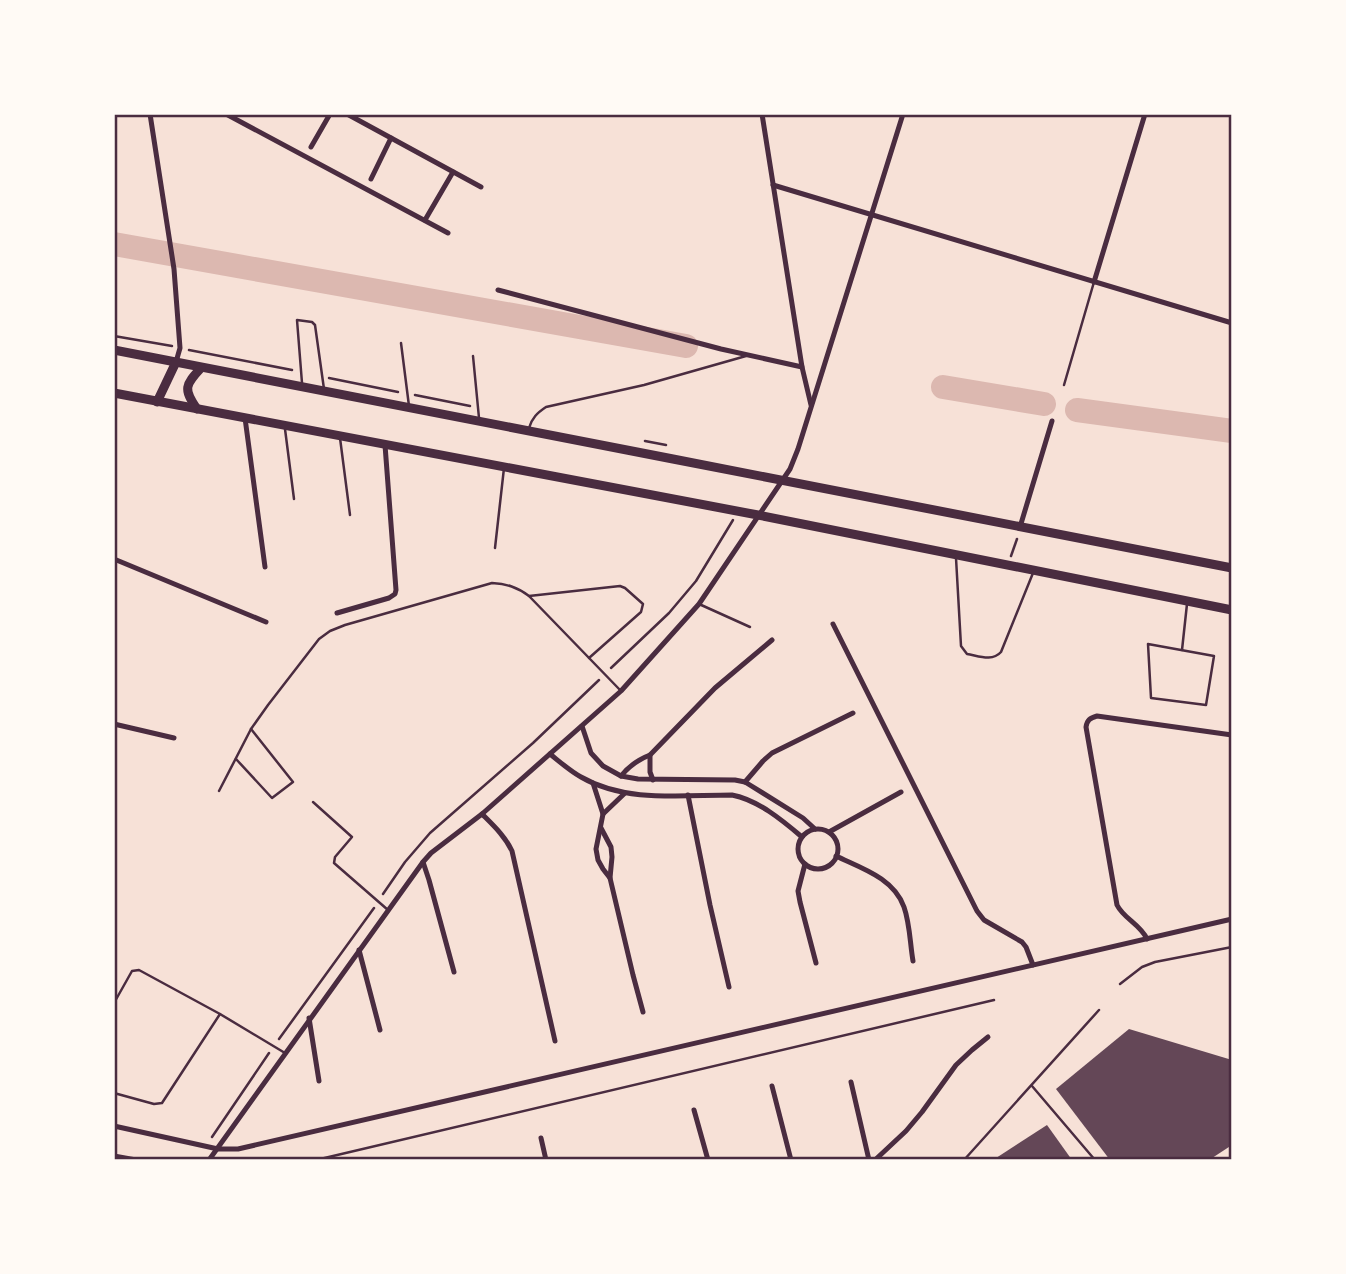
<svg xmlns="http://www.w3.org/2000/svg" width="1346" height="1274" viewBox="0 0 1346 1274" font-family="Figtree,sans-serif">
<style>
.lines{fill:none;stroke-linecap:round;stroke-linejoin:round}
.river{stroke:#dcb8b0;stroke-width:24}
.building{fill:#644757}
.path{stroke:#4a2c40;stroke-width:2.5}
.service{stroke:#4a2c40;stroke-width:2.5}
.minor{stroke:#4a2c40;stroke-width:5}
.primary{stroke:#4a2c40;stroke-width:9}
.neatline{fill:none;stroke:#4a2c40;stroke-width:2.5}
</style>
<rect width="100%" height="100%" fill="#f7e1d7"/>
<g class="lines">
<g class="river">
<path d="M114,244L686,346"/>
<path d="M943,387L1044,404"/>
<path d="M1077,410L1232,431"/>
</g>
</g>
<g class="building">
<path d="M1129,1029L1232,1060V1145L1209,1160H1110L1056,1089Z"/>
<path d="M1047,1125L1072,1160H993Z"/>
</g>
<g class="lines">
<g class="path">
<path d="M114,336L172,346"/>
<path d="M189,350L292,370"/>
<path d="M329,378L398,392"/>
<path d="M415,395L470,406"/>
<path d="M645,441L666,445"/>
<path d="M1011,556L1017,539"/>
<path d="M611,668L669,613L696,581L733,520"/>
<path d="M383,894L405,862L430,833L533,743L599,680"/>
<path d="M279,1039L374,908"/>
<path d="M212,1137L269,1053"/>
</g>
<g class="service">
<path d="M401,343L409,406"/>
<path d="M473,356L479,418"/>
<path d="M302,383L297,320L312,322L315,325L324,389"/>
<path d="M1064,385L1094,282"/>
<path d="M529,428C532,418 537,413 546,407L644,385L746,356"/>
<path d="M285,429L294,499"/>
<path d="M340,438L350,515"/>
<path d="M495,548L504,468"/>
<path d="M956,558L961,646L967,654C979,656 992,662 1001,652L1033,573"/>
<path d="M529,596L620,586L625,588L643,604L641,612L589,658"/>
<path d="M699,604L750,627"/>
<path d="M1148,644L1214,656L1206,705L1151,698Z"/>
<path d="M1182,650L1187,604"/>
<path d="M236,759L272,798L293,782L251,729"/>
<path d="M219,791L251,729L268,705L319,639L330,631L345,625L492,583C507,584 517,587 529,596L621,691"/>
<path d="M313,802L352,837L335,857L334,863L388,910"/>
<path d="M1120,984L1142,967L1155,962L1232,947"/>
<path d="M114,1003L132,971L139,970L220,1014L285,1053"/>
<path d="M1032,1086L1095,1160"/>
<path d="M114,1093L154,1104L162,1103L220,1014"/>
<path d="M316,1160L994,1000"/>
<path d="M964,1160L1099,1010"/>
</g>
<g class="minor">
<path d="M150,114L174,269L180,348L176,362"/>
<path d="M226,114L448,233"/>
<path d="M347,114L481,187"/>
<path d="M762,114L802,367L811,405"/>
<path d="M311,147L330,114"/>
<path d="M371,179L391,138"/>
<path d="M773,185L1232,323"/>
<path d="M425,220L453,172"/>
<path d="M1094,282L1145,114"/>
<path d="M498,290L721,349L802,367"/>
<path d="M245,418L265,567"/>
<path d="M1020,527L1052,421"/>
<path d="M114,559L266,622"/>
<path d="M337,613L389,598L395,594L396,590L385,445"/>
<path d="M833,624L977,911L984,920L1022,942L1026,947L1033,965"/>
<path d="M114,724L174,738"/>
<path d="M582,726L591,753L603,766L621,776L638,779L735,780L745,782L803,818L815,829"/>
<path d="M550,754C560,762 570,771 581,777C626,803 682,795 732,795C758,800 782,820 802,837"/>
<path d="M650,755V772L653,780"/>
<path d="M621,776C629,766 637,760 650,755L715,688L772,640"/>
<path d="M745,782L763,761L772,753L853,713"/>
<path d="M593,783L603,814L596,849L598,860L603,869L610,878"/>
<path d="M688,795L710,905L729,987"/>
<path d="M482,814C493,825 505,836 512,851L555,1041"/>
<path d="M603,814L625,793"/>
<path d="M601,828L611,847L612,857L610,878L633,975L643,1012"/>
<circle cx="818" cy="849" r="20"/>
<path d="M829,832L901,792"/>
<path d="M836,856C861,868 894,878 904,907C910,924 910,944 913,961"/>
<path d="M423,862L429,880L454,972"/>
<path d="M805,864L798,891L800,902L816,963"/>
<path d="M1147,939C1140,924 1124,919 1117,905L1086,727C1087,720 1090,718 1097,716L1232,735"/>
<path d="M359,950L380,1030"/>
<path d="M309,1018L319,1081"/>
<path d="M851,1082L869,1160"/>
<path d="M772,1086L791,1160"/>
<path d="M694,1110L708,1160"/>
<path d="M114,1126L218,1149H238L1232,919"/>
<path d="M541,1138L546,1160"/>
<path d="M114,1156L136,1160"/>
<path d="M209,1160L423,862L431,853L482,814L621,691L699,604L790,469L798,449L903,114"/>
<path d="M875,1160L906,1131L922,1112L956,1065L972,1050L988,1037"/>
</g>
<g class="primary">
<path d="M114,350C487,422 859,496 1232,568"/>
<path d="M114,393L758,515L1232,610"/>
<path d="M157,402L176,362"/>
<path d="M197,409C183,389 185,385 201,368"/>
</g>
</g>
<rect width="1346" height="1274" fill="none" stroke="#fffaf5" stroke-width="231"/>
<rect x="116" y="116" width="1114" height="1042" class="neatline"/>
</svg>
